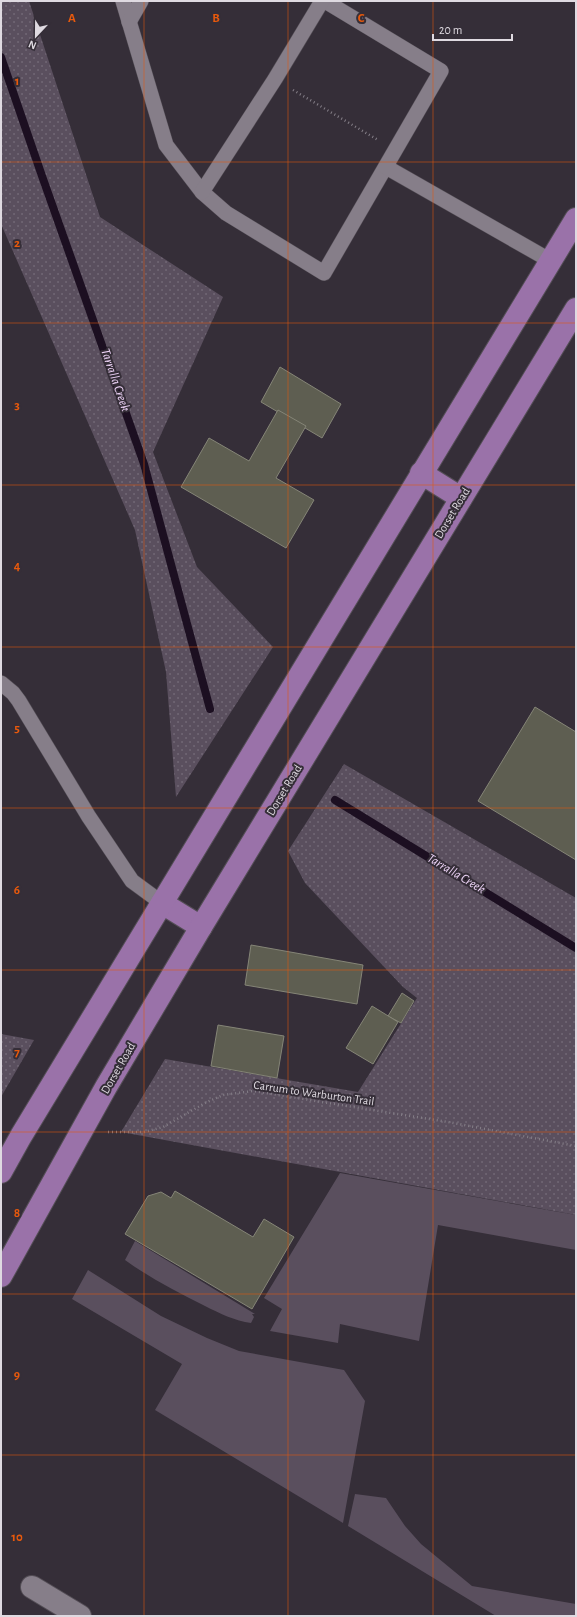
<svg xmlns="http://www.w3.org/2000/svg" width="577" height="1617" viewBox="0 0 577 1617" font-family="'Alegreya Sans',sans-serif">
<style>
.green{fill:#5a4f5e}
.park{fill:url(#park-dots)}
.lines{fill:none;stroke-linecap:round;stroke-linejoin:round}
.stream{stroke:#1c0f21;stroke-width:8}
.building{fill:#5e5e51;stroke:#858577}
.lane-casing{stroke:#534d55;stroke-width:16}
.street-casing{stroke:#534d55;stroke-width:24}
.primary-casing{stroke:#534d55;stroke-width:24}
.path{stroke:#857f88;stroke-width:2.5;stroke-dasharray:1 3;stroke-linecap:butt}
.lane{stroke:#867e89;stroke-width:15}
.street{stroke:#867e89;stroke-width:22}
.primary{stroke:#9a72a9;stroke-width:22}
.grid{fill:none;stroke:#e8590c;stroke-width:1;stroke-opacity:0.55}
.labels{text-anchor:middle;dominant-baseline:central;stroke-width:4;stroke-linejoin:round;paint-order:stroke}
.street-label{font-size:12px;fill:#dfdae1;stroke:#352e38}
.water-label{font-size:13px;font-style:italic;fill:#efd5f9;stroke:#352e38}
.grid-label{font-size:13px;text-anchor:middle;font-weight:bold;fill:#e8590c;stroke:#352e38;stroke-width:4;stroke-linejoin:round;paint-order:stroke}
</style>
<defs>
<pattern id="park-dots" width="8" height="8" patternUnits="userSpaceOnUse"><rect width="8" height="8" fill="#5a4f5e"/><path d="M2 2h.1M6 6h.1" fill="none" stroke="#716875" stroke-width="1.8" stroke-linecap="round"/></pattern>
</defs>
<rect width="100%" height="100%" fill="#352e38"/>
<g class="green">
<path d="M340,1173L576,1215V1250L438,1225L419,1341L340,1324L338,1343L270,1331L282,1309L264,1298Z"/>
<path d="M135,1241L255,1314H252L254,1317L251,1323C235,1321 219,1313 205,1306C177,1292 150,1278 125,1260Z"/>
<path d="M88,1270L161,1316L207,1338L239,1351L344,1370L365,1401L343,1523L155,1410L182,1364L72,1299Z"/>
<path d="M355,1494L386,1498L405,1526L421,1544L472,1586L576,1604V1616H496L348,1526Z"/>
</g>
<g class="park">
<path d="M1,1H29L100,217L223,297L153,452L197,567L273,647L176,797L166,672L135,530L1,224Z"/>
<path d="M344,764L576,898V1215L121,1132L165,1059L358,1092L417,998L403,987L305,883L288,851Z"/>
<path d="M1,1034L34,1040L1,1097Z"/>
</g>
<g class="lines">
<g class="stream">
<path d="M1,57L42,176L144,464L210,709"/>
<path d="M335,800L576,948"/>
</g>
</g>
<g class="building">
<path d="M280,367L341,404L322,438L261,402Z"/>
<path d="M278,410L306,426L276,478L314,500L286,548L181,487L209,438L249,461Z"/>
<path d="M535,707L576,732V860L478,801Z"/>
<path d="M251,945L363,965L357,1004L245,985Z"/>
<path d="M402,993L414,1001L401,1023L388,1016Z"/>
<path d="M372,1006L398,1022L373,1064L346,1048Z"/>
<path d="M218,1025L284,1036L277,1078L211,1066Z"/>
<path d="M175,1191L253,1237L264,1219L294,1237L252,1309L125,1234L148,1196L161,1192L171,1198Z"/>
</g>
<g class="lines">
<g class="lane-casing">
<g id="lane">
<path d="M123,1L166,145L202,192L226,213L324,273L441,71L325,1"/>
<path d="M129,22L141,1"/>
<path d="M386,167L551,261"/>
<path d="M202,192L275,79L322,1"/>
<path d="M1,683L13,693L19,701L89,817L132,881L162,903"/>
</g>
</g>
<g class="street-casing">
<path id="street" d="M32,1587L80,1616"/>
</g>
<g class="primary-casing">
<g id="primary">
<path d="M421,473L461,498"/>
<path d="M162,903L201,927"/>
<path d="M1,1172L21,1136L576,219"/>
<path d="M1,1276L106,1087L201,927L576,309"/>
</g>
</g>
<g class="path">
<path d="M293,90L378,140"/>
<path d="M108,1132H144L163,1127L205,1103L223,1095L253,1091L448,1122L576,1146"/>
</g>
<use href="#lane" class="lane"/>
<use href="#street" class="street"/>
<use href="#primary" class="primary"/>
</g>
<path class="grid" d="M144,1V1616M288,1V1616M433,1V1616M1,162H576M1,323H576M1,485H576M1,647H576M1,808H576M1,970H576M1,1132H576M1,1294H576M1,1455H576"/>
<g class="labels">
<g class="street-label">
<text transform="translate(452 513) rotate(-59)">Dorset Road</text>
<text transform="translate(284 790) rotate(-59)">Dorset Road</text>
<text transform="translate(118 1068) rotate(-60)">Dorset Road</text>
<text transform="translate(314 1093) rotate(8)">Carrum to Warburton Trail</text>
</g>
<g class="water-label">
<text transform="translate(115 380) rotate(71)">Tarralla Creek</text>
<text transform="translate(456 874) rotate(31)">Tarralla Creek</text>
</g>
</g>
<g class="grid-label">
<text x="72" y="22">A</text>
<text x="216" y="22">B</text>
<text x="361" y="22">C</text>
<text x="17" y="85">1</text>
<text x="17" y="247">2</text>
<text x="17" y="409">3</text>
<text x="17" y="570">4</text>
<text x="17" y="732">5</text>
<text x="17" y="894">6</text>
<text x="17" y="1056">7</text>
<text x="17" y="1217">8</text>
<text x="17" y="1379">9</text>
<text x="17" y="1541">10</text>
</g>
<rect width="577" height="1617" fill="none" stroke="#dfdae1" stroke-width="4"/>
<g transform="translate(36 36) rotate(202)" stroke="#352e38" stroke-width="3" paint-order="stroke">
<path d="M0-3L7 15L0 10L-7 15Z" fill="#dfdae1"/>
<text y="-6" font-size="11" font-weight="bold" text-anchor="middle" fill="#dfdae1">N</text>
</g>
<path d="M433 34v6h79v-6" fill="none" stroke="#dfdae1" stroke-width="2"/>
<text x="439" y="34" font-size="12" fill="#dfdae1" stroke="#352e38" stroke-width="3" paint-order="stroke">20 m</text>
</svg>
